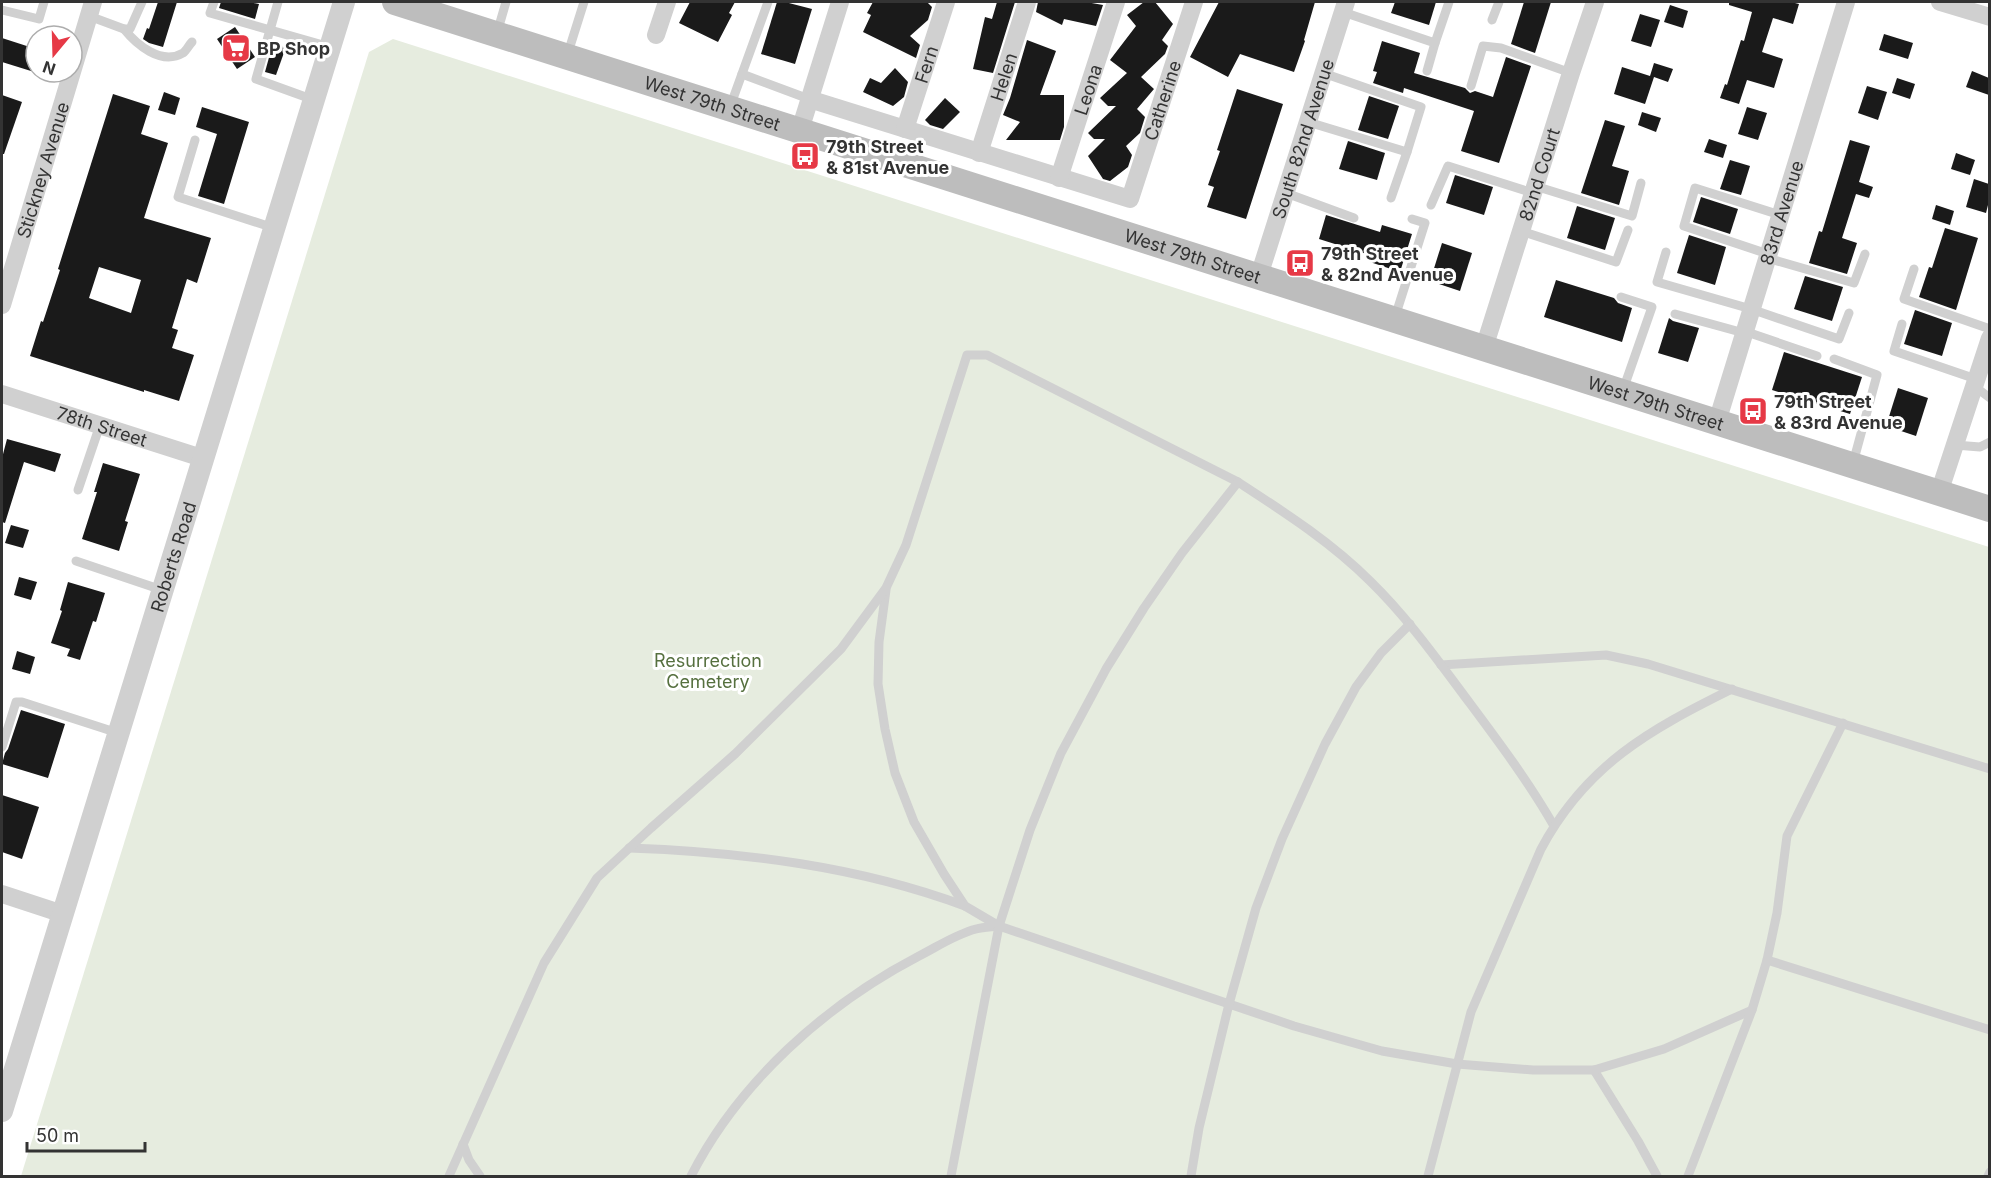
<svg xmlns="http://www.w3.org/2000/svg" width="1991" height="1178" viewBox="0 0 1991 1178" font-family="Inter,sans-serif">
<style>
.green{fill:#e6ecdf}
.building{fill:#1a1a1a;fill-rule:evenodd}
.lines{fill:none;stroke-linecap:round;stroke-linejoin:round}
.service{stroke:#d0d0d0;stroke-width:9}
.minor{stroke:#d0d0d0;stroke-width:18}
.tertiary{stroke:#d0d0d0;stroke-width:22}
.secondary{stroke:#bdbdbd;stroke-width:26}
.labels{text-anchor:middle;dominant-baseline:central;stroke-width:6;stroke-linejoin:round;paint-order:stroke}
.poi-label{font-size:18px;font-weight:bold;fill:#333;stroke:#fff;text-anchor:start}
.street-label{font-size:18px;fill:#333;stroke:#fff}
.park-label{font-size:18px;fill:#56703f;stroke:#fff}
</style>
<rect width="100%" height="100%" fill="#fff"/>
<path class="green" d="M393,39L1989,547V1176H21L369,52Z"/>
<g class="building">
<path d="M158,2H177L163,47L149,43L143,39L147,28L149,29Z"/>
<path d="M221,2H249L259,4L255,19L219,8Z"/>
<path d="M690,2H735L729,13L732,15L718,42L679,23Z"/>
<path d="M777,2H785L812,9L795,64L761,54Z"/>
<path d="M873,2H927L932,7L928,20L910,36L920,45L916,58L863,32L871,15L867,13Z"/>
<path d="M997,2H1015L993,73L973,69L985,17L992,19Z"/>
<path d="M1038,2H1086L1103,5L1096,26L1064,19L1062,25L1036,12Z"/>
<path d="M1144,2H1155L1173,24L1162,40L1168,46L1165,54L1141,77L1154,89L1137,109L1145,117L1140,133L1126,146L1132,155L1128,167L1110,181L1103,179L1088,156L1105,139H1094L1088,133L1116,106H1108L1100,98L1127,73L1110,60L1136,26L1127,15Z"/>
<path d="M1219,2H1315L1304,40L1305,41L1294,72L1240,54L1228,77L1190,57Z"/>
<path d="M1395,2H1436L1429,25L1391,13Z"/>
<path d="M1524,2H1551L1535,53L1511,44Z"/>
<path d="M1729,2H1791L1799,4L1793,24L1773,18L1762,52L1783,59L1774,88L1747,80L1739,104L1720,98L1725,84L1727,85L1741,40L1744,41L1752,12L1729,5Z"/>
<path d="M1670,5L1688,11L1683,28L1664,22Z"/>
<path d="M1640,14L1660,20L1651,47L1631,41Z"/>
<path d="M235,27L255,57L237,69L217,39Z"/>
<path d="M1884,34L1913,43L1908,59L1879,50Z"/>
<path d="M2,38L36,49V56L31,71L2,62Z"/>
<path d="M1027,40L1056,51L1040,95H1064V127L1060,140H1006L1020,122L1003,115L1010,98Z"/>
<path d="M1382,41L1420,53L1414,73L1465,88L1470,93L1475,91L1493,97L1506,57L1531,66L1499,163L1461,151L1474,111L1404,88L1403,93L1373,83L1377,72L1373,71Z"/>
<path d="M273,43L286,47L276,75L265,72Z"/>
<path d="M1654,63L1673,69L1668,82L1654,77L1645,104L1614,94L1622,67L1650,76Z"/>
<path d="M895,68L908,82L904,97L893,106L863,92L870,78L881,83Z"/>
<path d="M1972,71L1989,78V95L1966,87Z"/>
<path d="M1897,78L1915,84L1910,99L1892,93Z"/>
<path d="M1867,86L1887,92L1878,120L1858,113Z"/>
<path d="M1237,89L1283,104L1246,219L1207,207L1214,187L1208,185L1220,151L1217,150Z"/>
<path d="M164,92L180,98L175,115L158,110Z"/>
<path d="M113,94L150,106L141,134L168,143L144,218L211,238L197,283L187,279L172,328L178,330L172,348L194,355L179,401L144,390V392L30,356L41,321L43,322L60,270L58,269ZM99,267L141,280L131,313L89,298Z"/>
<path d="M2,95L22,102L4,154H2Z"/>
<path d="M1369,96L1399,106L1388,139L1358,130Z"/>
<path d="M945,98L960,112L943,129L930,125L925,120Z"/>
<path d="M202,107L249,122L224,204L198,196L217,134L196,127Z"/>
<path d="M1747,107L1767,113L1758,140L1738,134Z"/>
<path d="M1642,112L1661,118L1656,132L1638,125Z"/>
<path d="M1605,120L1625,126L1612,166L1629,171L1619,205L1581,193Z"/>
<path d="M1709,139L1727,145L1723,158L1704,152Z"/>
<path d="M1850,140L1870,146L1859,182L1873,187L1869,198L1856,194L1842,238L1857,243L1847,274L1809,263L1819,231L1822,232Z"/>
<path d="M1348,141L1385,153L1377,180L1339,169Z"/>
<path d="M1956,153L1975,160L1970,175L1951,169Z"/>
<path d="M1730,160L1750,166L1741,195L1720,189Z"/>
<path d="M1455,175L1493,187L1484,215L1446,203Z"/>
<path d="M1974,179L1989,184V201L1986,213L1966,207Z"/>
<path d="M1701,197L1738,209L1730,234L1693,222Z"/>
<path d="M1936,205L1954,211L1950,225L1932,219Z"/>
<path d="M1577,206L1615,218L1605,250L1567,238Z"/>
<path d="M1326,215L1380,232L1382,225L1412,234L1400,272L1370,262L1373,256L1319,239Z"/>
<path d="M1945,228L1978,238L1956,310L1919,297L1929,267L1932,268Z"/>
<path d="M1689,235L1726,247L1715,285L1677,273Z"/>
<path d="M1442,243L1472,253L1460,291L1430,281Z"/>
<path d="M1805,276L1843,287L1832,321L1794,309Z"/>
<path d="M1556,280L1614,298L1618,303L1632,308L1622,342L1544,317Z"/>
<path d="M1915,310L1952,323L1942,356L1904,344Z"/>
<path d="M1669,318L1673,321L1699,328L1688,362L1658,353Z"/>
<path d="M1784,352L1862,377L1850,414L1772,390Z"/>
<path d="M1898,388L1928,398L1916,436L1886,426Z"/>
<path d="M7,439L61,454L55,472L24,462L5,523L2,522V458Z"/>
<path d="M103,463L140,474L125,521L128,522L119,551L82,539L97,492H94Z"/>
<path d="M11,525L29,530L23,548L5,543Z"/>
<path d="M19,577L37,582L31,600L14,595Z"/>
<path d="M68,582L105,593L96,622L93,621L80,660L67,656L70,649L51,643L62,611L60,610Z"/>
<path d="M17,651L35,657L30,674L12,669Z"/>
<path d="M21,710L65,724L48,778L2,764L5,753L8,749Z"/>
<path d="M2,795L39,807L22,859L2,852Z"/>
</g>
<g class="lines">
<g class="service">
<path d="M214,2L210,13L330,47"/>
<path d="M278,2L256,79L314,100"/>
<path d="M2,10L39,19L44,2"/>
<path d="M1343,12L1435,43L1427,71"/>
<path d="M89,16L124,29H130L142,2"/>
<path d="M1492,20L1499,2"/>
<path d="M124,29C136,44 161,66 183,53C186,51 189,45 192,42"/>
<path d="M497,33L506,2"/>
<path d="M1435,43L1449,2"/>
<path d="M567,56L584,2"/>
<path d="M1323,73L1421,107L1407,152"/>
<path d="M742,74L809,99"/>
<path d="M1471,86L1483,46L1501,48L1571,73"/>
<path d="M730,107L768,2"/>
<path d="M1308,122L1407,152L1391,198"/>
<path d="M195,140L178,197L274,228"/>
<path d="M1535,186L1632,216L1641,183"/>
<path d="M1286,193L1354,218"/>
<path d="M1431,205L1448,166L1533,193"/>
<path d="M1521,231L1616,262L1628,230"/>
<path d="M1666,252L1657,282L1751,309L1839,339L1849,313"/>
<path d="M1768,254L1684,226L1695,188L1780,215"/>
<path d="M1767,258L1854,283L1865,254"/>
<path d="M1914,269L1904,299L1990,329"/>
<path d="M1621,297L1652,307L1623,390"/>
<path d="M1675,314L1744,333"/>
<path d="M1395,317L1425,223L1412,219"/>
<path d="M1902,324L1894,351L1976,379"/>
<path d="M1744,331L1817,356"/>
<path d="M1834,359L1877,375L1853,463"/>
<path d="M1974,386L1990,398"/>
<path d="M1955,445L1980,447L1990,442"/>
<path d="M78,490L100,425"/>
<path d="M76,561L162,590"/>
<path d="M886,590L879,642L878,684L885,729L895,773L914,822L944,874L965,906L999,926"/>
<path d="M1441,665L1606,655L1648,664L1990,769"/>
<path d="M2,747L16,702H22L118,733"/>
<path d="M629,848C742,852 858,866 965,906"/>
<path d="M1767,960L1990,1030"/>
<path d="M1594,1070L1638,1141L1657,1176"/>
<path d="M463,1144L469,1160L480,1176"/>
<path d="M449,1176L544,963L597,878L651,828L735,754L841,649L886,588L906,545L967,355H987L1238,482"/>
<path d="M691,1176C739,1082 825,1005 919,956C937,947 956,934 976,929C984,927 992,927 999,926L1294,1026L1382,1051L1457,1064L1533,1070H1594L1664,1049L1752,1010"/>
<path d="M951,1176L999,926L1030,830L1061,753L1106,669L1144,608L1182,553L1238,482C1284,512 1331,542 1370,581C1405,615 1434,655 1463,694C1495,737 1527,779 1554,826"/>
<path d="M1191,1176L1199,1128L1229,1004L1256,908L1282,839L1325,744L1356,687L1381,653L1410,624"/>
<path d="M1428,1176L1471,1012L1541,849C1586,765 1649,730 1732,689"/>
<path d="M1688,1176L1752,1010L1767,960L1777,913L1787,836L1843,723"/>
<path d="M1988,1176L1990,1172"/>
</g>
<g class="minor">
<path d="M1940,2L1990,17"/>
<path d="M656,35L667,2"/>
<path id="s1" d="M809,99L1130,199L1194,2"/>
<path id="s2" d="M905,129L946,2"/>
<path d="M800,130L840,2"/>
<path id="s3" d="M979,153L1027,2"/>
<path id="s4" d="M1059,178L1116,2"/>
<path id="s5" d="M1259,276L1346,2"/>
<path id="s6" d="M2,305L93,2"/>
<path id="s7" d="M1484,348L1571,73L1595,2"/>
<path id="s8" d="M2,394L202,458"/>
<path id="s9" d="M1717,422L1846,2"/>
<path d="M1939,493L1990,338"/>
<path d="M2,894L63,914"/>
</g>
<path class="tertiary" id="s10" d="M2,1111L344,2"/>
<path class="secondary" id="s11" d="M395,2L1990,509"/>
</g>
<defs>
<g id="supermarket-square" transform="scale(1.5)"><rect x="-9" y="-9" width="18" height="18" rx="4" fill="#e63946" stroke="#fff"/><path d="M-6-5.5h2.5l.6 2H6L4.5 2H-2.5L-4.4-4H-6ZM-1.5 3.2a1.3 1.3 0 1 0 .1 0ZM3 3.2a1.3 1.3 0 1 0 .1 0Z" fill="#fff"/></g>
<g id="bus-square" transform="scale(1.5)"><rect x="-9" y="-9" width="18" height="18" rx="4" fill="#e63946" stroke="#fff"/><path d="M-5-6H5V4H4V6H2V4H-2V6H-4V4H-5ZM-3.5-4V0h7V-4ZM-3.5 1.2v1.5H-2V1.2ZM2 1.2v1.5H3.5V1.2Z" fill="#fff"/></g>
</defs>
<g fill-rule="evenodd">
<use href="#supermarket-square" x="236" y="48"/>
<use href="#bus-square" x="805" y="156"/>
<use href="#bus-square" x="1300" y="263"/>
<use href="#bus-square" x="1753" y="411"/>
</g>
<g class="labels">
<g class="poi-label">
<text x="257" y="48">BP Shop</text>
<text x="826" y="146">79th Street<tspan x="826" dy="21">&amp; 81st Avenue</tspan></text>
<text x="1321" y="253">79th Street<tspan x="1321" dy="21">&amp; 82nd Avenue</tspan></text>
<text x="1774" y="401">79th Street<tspan x="1774" dy="21">&amp; 83rd Avenue</tspan></text>
</g>
<g class="street-label">
<text stroke="none"><textPath href="#s2" startOffset="68">Fern</textPath></text>
<text stroke="none"><textPath href="#s3" startOffset="80">Helen</textPath></text>
<text stroke="none"><textPath href="#s4" startOffset="93">Leona</textPath></text>
<text stroke="none"><textPath href="#s1" startOffset="440">Catherine</textPath></text>
<text stroke="none"><textPath href="#s11" startOffset="333">West 79th Street</textPath></text>
<text stroke="none"><textPath href="#s5" startOffset="144">South 82nd Avenue</textPath></text>
<text stroke="none"><textPath href="#s6" startOffset="141">Stickney Avenue</textPath></text>
<text stroke="none"><textPath href="#s7" startOffset="182">82nd Court</textPath></text>
<text stroke="none"><textPath href="#s9" startOffset="219">83rd Avenue</textPath></text>
<text stroke="none"><textPath href="#s11" startOffset="837">West 79th Street</textPath></text>
<text stroke="none"><textPath href="#s11" startOffset="1323">West 79th Street</textPath></text>
<text stroke="none"><textPath href="#s8" startOffset="105">78th Street</textPath></text>
<text stroke="none"><textPath href="#s10" startOffset="580">Roberts Road</textPath></text>
</g>
<g class="park-label">
<text x="708" y="660">Resurrection<tspan x="708" dy="21">Cemetery</tspan></text>
</g>
</g>
<rect width="1991" height="1178" fill="none" stroke="#333333" stroke-width="6"/>
<g transform="translate(54 54) rotate(199)"><circle r="28" fill="#ffffff" stroke="#adadad" stroke-width="1.5"/>
<path d="M0-4.5L10 22L0 15L-10 22Z" fill="#e63946"/>
<text y="-9" font-size="16" font-weight="bold" text-anchor="middle" fill="#333333">N</text>
</g>
<path d="M27 1142v9h118v-9" fill="none" stroke="#333333" stroke-width="3"/>
<text x="36" y="1142" font-size="18" fill="#333333" stroke="#ffffff" stroke-width="4.5" paint-order="stroke">50 m</text>
</svg>
